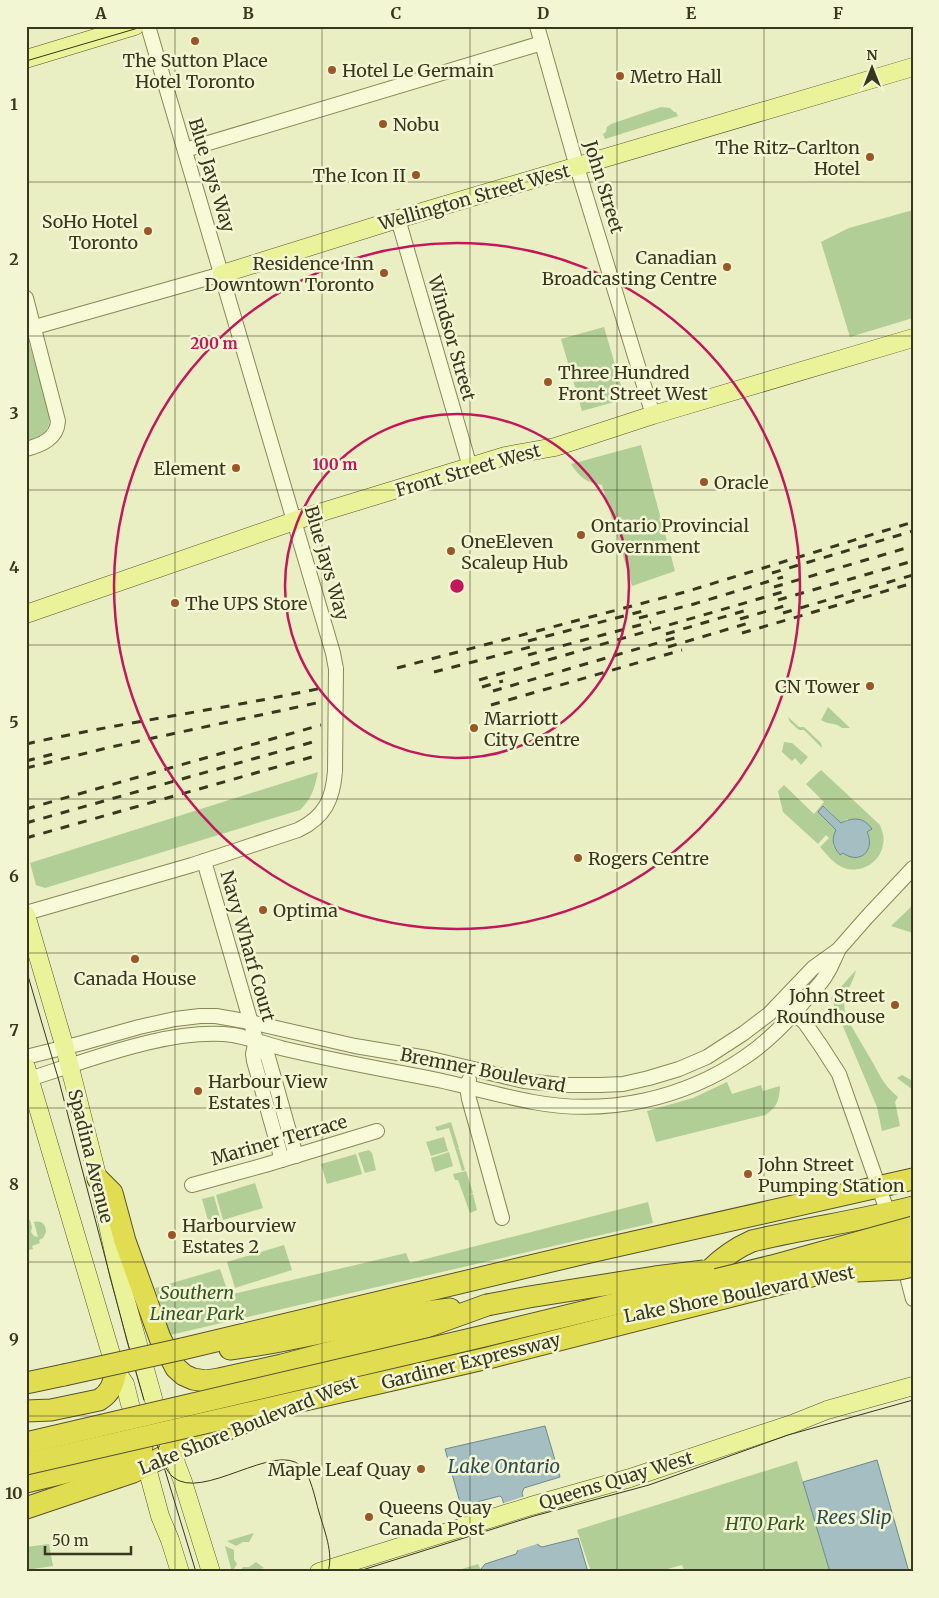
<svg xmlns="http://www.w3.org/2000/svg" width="939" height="1598" viewBox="0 0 939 1598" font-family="Merriweather,serif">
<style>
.green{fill:#b0ce96;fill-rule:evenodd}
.water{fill:#a5bec2;stroke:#6b8a90}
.pier{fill:#eaefc3}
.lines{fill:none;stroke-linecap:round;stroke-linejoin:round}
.minor-casing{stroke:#8a8759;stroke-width:16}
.major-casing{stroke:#58532d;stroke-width:19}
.highway-casing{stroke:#58532d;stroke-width:23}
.minor{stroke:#f6fad6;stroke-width:14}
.major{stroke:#eaf399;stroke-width:18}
.highway{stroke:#e1dd51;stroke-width:21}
.tram{stroke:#39371e;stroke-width:1}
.rail{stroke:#39371e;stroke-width:3;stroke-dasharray:9 9;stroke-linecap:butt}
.minor-bridge-casing{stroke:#8a8759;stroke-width:16;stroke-linecap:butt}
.highway-bridge-casing{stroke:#58532d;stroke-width:23;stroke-linecap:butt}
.minor-bridge{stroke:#f6fad6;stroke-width:14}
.highway-bridge{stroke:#e1dd51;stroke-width:21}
.grid{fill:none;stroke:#39371e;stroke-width:1;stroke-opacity:0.55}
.ring{fill:none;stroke:#c2185b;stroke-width:2.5}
.poi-dot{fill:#9b5627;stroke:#f2f6d2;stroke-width:2}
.labels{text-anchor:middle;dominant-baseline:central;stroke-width:5;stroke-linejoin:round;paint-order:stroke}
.poi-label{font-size:18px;fill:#39371e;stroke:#f2f6d2;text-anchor:start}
.street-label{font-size:18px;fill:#39371e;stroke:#f2f6d2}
.park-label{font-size:18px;font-style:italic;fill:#345624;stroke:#f2f6d2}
.water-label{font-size:19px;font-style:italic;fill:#2c4a5a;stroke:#f2f6d2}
.centre{fill:#c2185b;stroke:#f2f6d2;stroke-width:2.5}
.ring-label{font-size:15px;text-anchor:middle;font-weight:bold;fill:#c2185b;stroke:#f2f6d2;stroke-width:5;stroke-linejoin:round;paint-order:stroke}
.neatline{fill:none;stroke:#39371e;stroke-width:2}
.grid-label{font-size:16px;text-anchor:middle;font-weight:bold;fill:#39371e}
</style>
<rect width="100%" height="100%" fill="#eaefc3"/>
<g class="green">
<path d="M661,107L670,108L674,112H676L678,116L605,139L603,134L606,132L607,127L611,124Z"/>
<path d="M913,210V318L850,337L821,242L849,228Z"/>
<path d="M604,327L625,399L582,411L561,339Z"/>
<path d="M26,333L50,414C50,432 42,436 26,441Z"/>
<path d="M641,445L675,571L632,586L602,485C587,483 579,477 571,464Z"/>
<path d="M828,707L850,728H842C836,722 828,725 821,720Z"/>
<path d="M788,717L799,727H804L821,743L822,748L804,730H799L790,722Z"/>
<path d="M784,742L792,743L808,757L801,765L795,758L792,761L782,752Z"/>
<path d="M821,770L880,825C882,831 885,837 883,844C881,862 861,874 844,868C834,864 827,855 820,847L829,838L826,835L818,844L783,812L778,791L784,785L814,814L824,802L806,784ZM824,806L841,823L847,819C860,827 875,833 868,850C859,856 853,860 843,852L839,855L833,845L837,830L818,812Z"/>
<path d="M318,772C314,790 312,798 300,810L45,888L36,885L30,863Z"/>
<path d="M913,905V933L891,926Z"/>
<path d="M856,970C852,988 840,995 846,1016C854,1032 864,1047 873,1063C882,1079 884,1085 898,1097L895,1102L900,1126L882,1131L877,1107L831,998Z"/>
<path d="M902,1075L913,1081V1090L897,1078Z"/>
<path d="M727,1082L732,1094L761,1085L763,1091L780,1086C779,1100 778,1107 765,1115L656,1142L647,1111L693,1098Z"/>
<path d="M451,1122L459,1148L457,1149H459L465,1170L462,1171L449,1128L437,1131L435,1127Z"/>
<path d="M444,1137L448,1151L431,1156L426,1142Z"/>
<path d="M369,1150L372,1153L376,1170L365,1173L358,1153Z"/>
<path d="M449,1152L453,1166L435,1172L431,1158Z"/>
<path d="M356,1154L362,1174L327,1184L321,1164Z"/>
<path d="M466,1171L473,1193L467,1195L473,1194L477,1210L470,1213L458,1180H455L453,1174Z"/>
<path d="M255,1183L263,1208L223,1220L216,1195Z"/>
<path d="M214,1196L221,1221L209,1224L202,1199Z"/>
<path d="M648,1202L653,1223L170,1335L155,1288L220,1269L229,1295L406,1253L410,1263Z"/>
<path d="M30,1220L32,1227L31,1232L34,1236L38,1237L34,1222C42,1220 46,1225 46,1232L43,1238L39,1240L40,1243L32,1246L33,1249L26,1251V1221Z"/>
<path d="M284,1245L292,1270L235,1288L227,1262Z"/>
<path d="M797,1461L830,1572H685L682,1565L664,1570V1572H591L577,1530Z"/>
<path d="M254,1533L249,1542H243L236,1546L227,1541Z"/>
<path d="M49,1544L53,1566L26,1570V1547Z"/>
<path d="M225,1546L234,1550V1559L237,1564L232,1572Z"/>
<path d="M256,1562L264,1568L250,1572H240L243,1567H249Z"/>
<path d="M478,1564L482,1572H451H452Z"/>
</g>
<g class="water">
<path d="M823,806L841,823C853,817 864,817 872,829L867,832C876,851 859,865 843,853L840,855C833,847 831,839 836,830L818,812Z"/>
<path d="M545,1426L560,1477L524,1488L522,1493L538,1545L542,1547L578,1538L588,1572H482L481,1569L485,1564L516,1554L518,1550L502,1498L500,1496L461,1506L445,1449Z"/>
<path d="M877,1460L909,1572H830L803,1482Z"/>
</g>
<path class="pier" d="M525,1496L540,1543L515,1551L501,1504Z"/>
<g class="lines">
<g class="minor-casing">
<g id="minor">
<path d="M148,26L333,653L336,669"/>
<path d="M537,26L577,167L653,415"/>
<path d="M185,150L542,43"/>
<path d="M398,219L470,467"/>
<path d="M26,298L58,421C57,439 41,445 26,449"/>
<path d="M35,327L222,274"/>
<path d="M204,861L256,1040L268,1057L296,1156"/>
<path d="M26,913L192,865L298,830C325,817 333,799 335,771"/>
<path d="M788,1007L805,1023L821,1046L839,1074L890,1219"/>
<path d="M256,1040L253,1054L254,1061L282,1160"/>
<path d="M26,1057L82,1043L139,1027L175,1019L200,1016H216L250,1022L355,1046L427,1058L524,1081L563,1085H600L623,1084L649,1078L679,1069L707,1057L744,1033L769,1014L813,968L838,950L867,917L913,868"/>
<path d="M26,1080C87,1061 170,1027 233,1035C251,1038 268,1045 285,1049C336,1061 387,1070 438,1080C470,1087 501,1096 533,1102C607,1116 684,1099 745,1057C769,1041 788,1021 806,999C813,991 821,984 826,975C831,968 834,959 838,951"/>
<path d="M469,1080L467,1087L469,1099L502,1218"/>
<path d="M192,1185L265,1165L377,1131"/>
<path d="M903,1261L913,1299"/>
</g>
</g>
<g class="major-casing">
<g id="major">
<path d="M26,59L135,26"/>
<path d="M222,274L398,219L913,67"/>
<path d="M26,614L309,516L505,456L555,447L653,415L913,338"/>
<path d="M26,915L65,1048L98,1179L119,1276L153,1398"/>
<path d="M26,1067L116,1371L125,1384L130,1404"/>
<path d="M168,1442L183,1482L211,1572"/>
<path d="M143,1453L160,1516L170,1540L180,1572"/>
<path d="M319,1572L531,1506L630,1478L792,1424L827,1410L913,1386"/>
</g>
</g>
<g class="highway-casing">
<g id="highway">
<path d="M98,1179L112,1193L125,1241L160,1338L176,1368L184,1375L193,1379L206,1381L219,1379L282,1365L426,1327L487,1305"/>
<path d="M694,1287C700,1282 704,1275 710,1270C722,1258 736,1248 752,1241C805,1228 860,1221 913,1207"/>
<path d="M182,1349L581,1254L913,1179"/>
<path d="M230,1349C304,1340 376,1317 450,1309"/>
<path d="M26,1383L64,1375"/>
<path d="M26,1411L51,1410L99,1400C111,1393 113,1384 116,1371"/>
<path d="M26,1482L84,1468L142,1447"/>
<path d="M26,1508L133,1472L183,1447L258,1417"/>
</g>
</g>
<use href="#minor" class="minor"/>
<use href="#major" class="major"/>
<use href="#highway" class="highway"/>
<g class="tram">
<path d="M26,61L145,26"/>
<path d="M26,969L59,1081L127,1341L144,1400"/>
<path d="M157,1444L196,1572"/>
<path d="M160,1453C163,1461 166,1471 173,1477C202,1502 275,1441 301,1466C311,1475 315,1499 319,1512C324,1530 334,1553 328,1572"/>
<path d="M356,1572L534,1516L649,1485L788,1435L913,1400"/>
</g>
<g class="rail">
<path d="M772,573L913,531"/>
<path d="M774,587L913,546"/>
<path d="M778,600L913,561"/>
<path d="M783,613L913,575"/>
<path d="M639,618L694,604L783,577"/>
<path d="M740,619L791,604"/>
<path d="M742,633L913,583"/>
<path d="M666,634L747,610"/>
<path d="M528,641L647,610"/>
<path d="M668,647L752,622"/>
<path d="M528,655L651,622"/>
<path d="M397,668L685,592L913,522"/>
<path d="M434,672L538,645"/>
<path d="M479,680L786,591"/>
<path d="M482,687L503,681"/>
<path d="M493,691L678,637"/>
<path d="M491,705L682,650"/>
<path d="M26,744C124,722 224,709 322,688"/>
<path d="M26,761L53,754"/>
<path d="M26,768L111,747L321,702"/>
<path d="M26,809L321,725"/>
<path d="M26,823L320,740"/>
<path d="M26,838L319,755"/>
</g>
<g class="minor-bridge-casing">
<path id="minor-bridge" d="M335,771L336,669"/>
</g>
<g class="highway-bridge-casing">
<g id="highway-bridge">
<path d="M857,1271L899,1269L913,1266"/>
<path d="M487,1305L529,1297L655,1277L704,1271"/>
<path d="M64,1375L182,1349"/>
<path d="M26,1443L484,1336L772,1266L913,1227"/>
<path d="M26,1464L488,1358L819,1274L913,1246"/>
</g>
</g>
<use href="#minor-bridge" class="minor-bridge"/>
<use href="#highway-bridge" class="highway-bridge"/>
</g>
<path class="grid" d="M175,26V1572M322,26V1572M470,26V1572M617,26V1572M764,26V1572M26,182H913M26,336H913M26,490H913M26,645H913M26,799H913M26,953H913M26,1108H913M26,1262H913M26,1416H913"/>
<g class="ring">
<circle cx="457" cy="586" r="172"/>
<circle cx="457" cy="586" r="343"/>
</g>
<g class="poi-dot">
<circle cx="195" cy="41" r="5"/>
<circle cx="332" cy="70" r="5"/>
<circle cx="620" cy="76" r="5"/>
<circle cx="383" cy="124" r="5"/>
<circle cx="870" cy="157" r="5"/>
<circle cx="416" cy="175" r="5"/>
<circle cx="148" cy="231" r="5"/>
<circle cx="727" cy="267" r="5"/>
<circle cx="384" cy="273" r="5"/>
<circle cx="548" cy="382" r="5"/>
<circle cx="236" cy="468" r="5"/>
<circle cx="704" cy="482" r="5"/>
<circle cx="581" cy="535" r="5"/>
<circle cx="451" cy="551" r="5"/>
<circle cx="175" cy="603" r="5"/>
<circle cx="870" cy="686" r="5"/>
<circle cx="474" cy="728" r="5"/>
<circle cx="578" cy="858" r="5"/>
<circle cx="263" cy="910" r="5"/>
<circle cx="135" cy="959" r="5"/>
<circle cx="895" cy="1005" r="5"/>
<circle cx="198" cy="1091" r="5"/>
<circle cx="748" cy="1174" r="5"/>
<circle cx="172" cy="1235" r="5"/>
<circle cx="421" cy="1469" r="5"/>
<circle cx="369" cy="1517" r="5"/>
</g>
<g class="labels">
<g class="poi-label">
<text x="195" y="60" text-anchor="middle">The Sutton Place<tspan x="195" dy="21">Hotel Toronto</tspan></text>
<text x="342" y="70">Hotel Le Germain</text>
<text x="630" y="76">Metro Hall</text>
<text x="393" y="124">Nobu</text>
<text x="860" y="147" text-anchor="end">The Ritz-Carlton<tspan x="860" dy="21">Hotel</tspan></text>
<text x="406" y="175" text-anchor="end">The Icon II</text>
<text x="138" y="221" text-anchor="end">SoHo Hotel<tspan x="138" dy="21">Toronto</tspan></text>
<text x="717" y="257" text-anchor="end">Canadian<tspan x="717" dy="21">Broadcasting Centre</tspan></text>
<text x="374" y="263" text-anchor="end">Residence Inn<tspan x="374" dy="21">Downtown Toronto</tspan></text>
<text x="558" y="372">Three Hundred<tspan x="558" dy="21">Front Street West</tspan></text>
<text x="226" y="468" text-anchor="end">Element</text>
<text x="714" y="482">Oracle</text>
<text x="591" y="525">Ontario Provincial<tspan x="591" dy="21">Government</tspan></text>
<text x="461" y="541">OneEleven<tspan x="461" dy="21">Scaleup Hub</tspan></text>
<text x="185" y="603">The UPS Store</text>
<text x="860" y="686" text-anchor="end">CN Tower</text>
<text x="484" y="718">Marriott<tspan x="484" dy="21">City Centre</tspan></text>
<text x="588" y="858">Rogers Centre</text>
<text x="273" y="910">Optima</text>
<text x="135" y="978" text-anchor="middle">Canada House</text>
<text x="885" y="995" text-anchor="end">John Street<tspan x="885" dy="21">Roundhouse</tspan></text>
<text x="208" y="1081">Harbour View<tspan x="208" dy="21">Estates 1</tspan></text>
<text x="758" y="1164">John Street<tspan x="758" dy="21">Pumping Station</tspan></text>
<text x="182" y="1225">Harbourview<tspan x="182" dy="21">Estates 2</tspan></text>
<text x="411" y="1469" text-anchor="end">Maple Leaf Quay</text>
<text x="379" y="1507">Queens Quay<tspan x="379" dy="21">Canada Post</tspan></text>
</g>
<g class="street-label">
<text transform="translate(212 175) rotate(73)">Blue Jays Way</text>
<text transform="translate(604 187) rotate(73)">John Street</text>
<text transform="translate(474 197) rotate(-16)">Wellington Street West</text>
<text transform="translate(452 338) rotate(74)">Windsor Street</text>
<text transform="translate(468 470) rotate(-16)">Front Street West</text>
<text transform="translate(327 563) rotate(74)">Blue Jays Way</text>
<text transform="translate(248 946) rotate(74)">Navy Wharf Court</text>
<text transform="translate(483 1070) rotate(11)">Bremner Boulevard</text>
<text transform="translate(279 1140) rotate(-16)">Mariner Terrace</text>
<text transform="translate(91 1156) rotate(76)">Spadina Avenue</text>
<text transform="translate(739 1294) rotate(-11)">Lake Shore Boulevard West</text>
<text transform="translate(471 1361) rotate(-14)">Gardiner Expressway</text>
<text transform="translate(248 1425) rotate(-22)">Lake Shore Boulevard West</text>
<text transform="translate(616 1480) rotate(-17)">Queens Quay West</text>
</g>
<g class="park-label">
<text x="197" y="1292">Southern<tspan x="197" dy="21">Linear Park</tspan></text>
<text x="765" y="1523">HTO Park</text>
</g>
<g class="water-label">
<text x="504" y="1466">Lake Ontario</text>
<text x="854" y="1517">Rees Slip</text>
</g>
</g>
<circle cx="457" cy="586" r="8" class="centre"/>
<g class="ring-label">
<text x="214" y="349">200 m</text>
<text x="335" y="470">100 m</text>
</g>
<rect width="939" height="1598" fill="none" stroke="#f2f6d2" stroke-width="55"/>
<g transform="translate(872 68)" stroke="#f2f6d2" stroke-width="4" paint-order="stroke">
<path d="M0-4L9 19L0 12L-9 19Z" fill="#39371e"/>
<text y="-8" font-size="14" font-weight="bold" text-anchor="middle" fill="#39371e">N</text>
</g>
<path d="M45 1546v8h86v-8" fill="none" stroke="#39371e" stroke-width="2.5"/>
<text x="52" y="1546" font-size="15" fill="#39371e" stroke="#f2f6d2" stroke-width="4" paint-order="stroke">50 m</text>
<rect x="28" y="28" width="884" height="1542" class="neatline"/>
<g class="grid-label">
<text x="101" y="19">A</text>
<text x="248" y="19">B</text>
<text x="396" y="19">C</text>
<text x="543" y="19">D</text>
<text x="691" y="19">E</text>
<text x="838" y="19">F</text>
<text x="14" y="110">1</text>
<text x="14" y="265">2</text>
<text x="14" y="419">3</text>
<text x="14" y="573">4</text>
<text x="14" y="728">5</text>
<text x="14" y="882">6</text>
<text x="14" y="1036">7</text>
<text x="14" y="1190">8</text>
<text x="14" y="1345">9</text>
<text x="14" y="1499">10</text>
</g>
</svg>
